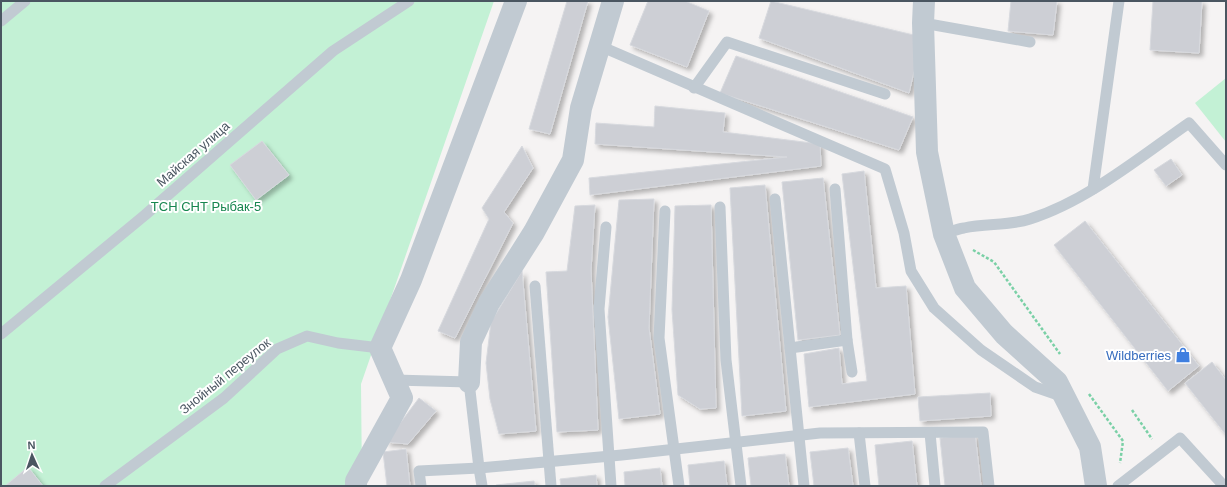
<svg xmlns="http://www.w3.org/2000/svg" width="1227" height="487" viewBox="0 0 1227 487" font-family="Arial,sans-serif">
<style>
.green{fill:#c3f1d5}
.building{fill:#cdcfd5;stroke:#d7d9de;filter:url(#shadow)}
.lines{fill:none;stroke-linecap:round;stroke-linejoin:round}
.path{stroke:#7ad0a6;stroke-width:2.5;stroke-dasharray:3 2;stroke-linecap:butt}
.service{stroke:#c1cad2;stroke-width:11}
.minor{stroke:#c1cad2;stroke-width:22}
.tertiary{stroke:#c1cad2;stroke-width:22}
.labels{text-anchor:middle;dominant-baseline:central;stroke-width:4;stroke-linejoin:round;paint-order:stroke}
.street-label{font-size:13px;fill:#4a5661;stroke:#fff}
.park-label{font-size:13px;fill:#17864f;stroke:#fff}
.shop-label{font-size:13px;fill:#366cbe;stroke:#fff;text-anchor:end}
</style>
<defs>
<filter id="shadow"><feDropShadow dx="3.5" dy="3.5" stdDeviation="2" flood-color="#0004"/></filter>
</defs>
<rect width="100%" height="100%" fill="#f5f3f3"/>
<g class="green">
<path d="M1,1H494L361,384L362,486H1Z"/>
<path d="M1226,78V142L1195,103Z"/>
</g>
<g class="building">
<path d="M567,1H588L550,134L529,129Z"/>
<path d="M648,1H685L709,11L687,67L630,45Z"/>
<path d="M771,1L922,37L909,93L759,38Z"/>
<path d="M1011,1H1057L1053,35L1008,31Z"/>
<path d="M1153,1H1202L1199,53L1150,50Z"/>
<path d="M736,56L913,117L899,150L720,93Z"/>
<path d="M655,106L725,113L723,132L820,144L821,166L590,195L589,178L787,157L595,144L596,123L654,127Z"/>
<path d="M262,141L289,175L256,200L230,165Z"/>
<path d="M522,146L533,168L504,212L513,223L455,338L438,331L489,219L482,208Z"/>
<path d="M1171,159L1182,175L1166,186L1154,170Z"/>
<path d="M864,171L876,288L906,286L915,394L809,407L804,354L839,348L842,384L867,381L842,174Z"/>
<path d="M823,178L840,335L798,340L782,182Z"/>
<path d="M765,185L786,411L742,416L730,188Z"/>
<path d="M654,199L649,328L660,414L619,419L608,317L619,200Z"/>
<path d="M595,205L591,270L598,430L557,432L546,272L567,271L575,206Z"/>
<path d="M711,205L716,408L700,409L678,395L672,310L675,206Z"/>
<path d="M1085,221L1199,366L1168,391L1054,245Z"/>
<path d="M522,271L536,431L499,434L490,399L486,363L491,322Z"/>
<path d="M1212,362L1226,380V435L1185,383Z"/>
<path d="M990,393L991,416L920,421L918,397Z"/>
<path d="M419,398L436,411L408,444L386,442Z"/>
<path d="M975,434L981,486H945L940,438Z"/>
<path d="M912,441L917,486H879L875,445Z"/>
<path d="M848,448L853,486H814L810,452Z"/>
<path d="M406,449L410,486H387L383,452Z"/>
<path d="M785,454L789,486H751L748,458Z"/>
<path d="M724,461L727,486H690L688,465Z"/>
<path d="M28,467L43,486H5Z"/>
<path d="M660,468L662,486H625L624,472Z"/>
<path d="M596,475L597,486H561L560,479Z"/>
<path d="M534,481L535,486H497L496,485Z"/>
</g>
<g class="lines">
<g class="path">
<path d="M973,250L994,262L1060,354"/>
<path d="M1089,394L1123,441L1120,463"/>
<path d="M1132,410L1152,439"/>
</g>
<g class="service">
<path d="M1,21L25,1"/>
<path d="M923,23L1030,42"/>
<path d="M600,46L885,169L904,233L911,271L934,308L981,350L1035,387L1064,397"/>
<path d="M694,88L727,42L885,94"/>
<path d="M1093,189L1119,1"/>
<path d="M775,199L804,486"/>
<path d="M720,207L726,360L741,486"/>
<path d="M665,211L659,338L679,486"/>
<path d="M606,227L599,309L611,486"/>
<path d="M944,234C950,232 957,229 964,228C986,223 1009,226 1030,219C1087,201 1140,157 1189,123L1226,165"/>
<path d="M535,286L551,486"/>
<path d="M1,334L145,215L333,51L409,1"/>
<path d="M847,340L852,372"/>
<path d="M790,348L847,340L835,189"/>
<path d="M394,380L469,382L479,468L622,455L820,433L983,432L989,486"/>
<path d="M859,433L865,486"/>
<path d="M930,433L935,486"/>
<path d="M105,486L224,398L277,349L307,336L338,343L380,348"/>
<path d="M421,486L419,471L479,468L482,486"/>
<path d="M1118,486L1180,438L1224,486"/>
</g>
<g class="minor">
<path d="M469,382L471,342L489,303L534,232L573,160L581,108L613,1"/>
<path d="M356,486V481L402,398L380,348L411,280L516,1"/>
</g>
<path class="tertiary" d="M924,1L923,23L927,152L944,234L965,288L1004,334L1057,382L1090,447L1096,486"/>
</g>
<defs>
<g id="shop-bare" transform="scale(1.2)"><path d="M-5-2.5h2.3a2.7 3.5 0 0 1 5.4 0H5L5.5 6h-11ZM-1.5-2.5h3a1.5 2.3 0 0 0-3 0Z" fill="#3f7fe0" stroke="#fff" stroke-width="2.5" paint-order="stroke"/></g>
</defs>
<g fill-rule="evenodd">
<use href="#shop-bare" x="1183" y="355"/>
</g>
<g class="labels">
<g class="street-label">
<text transform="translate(193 154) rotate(-41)">Майская улица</text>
<text transform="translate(225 376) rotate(-39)">Знойный переулок</text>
</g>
<g class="park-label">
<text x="206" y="206">ТСН СНТ Рыбак-5</text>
</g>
<g class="shop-label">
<text x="1171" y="355">Wildberries</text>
</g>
</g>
<rect width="1227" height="487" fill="none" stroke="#4a5661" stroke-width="4"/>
<g transform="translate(32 455) rotate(357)" stroke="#ffffff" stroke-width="3" paint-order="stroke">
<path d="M0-3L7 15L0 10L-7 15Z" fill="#4a5661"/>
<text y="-6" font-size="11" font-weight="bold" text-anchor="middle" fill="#4a5661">N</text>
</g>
</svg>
